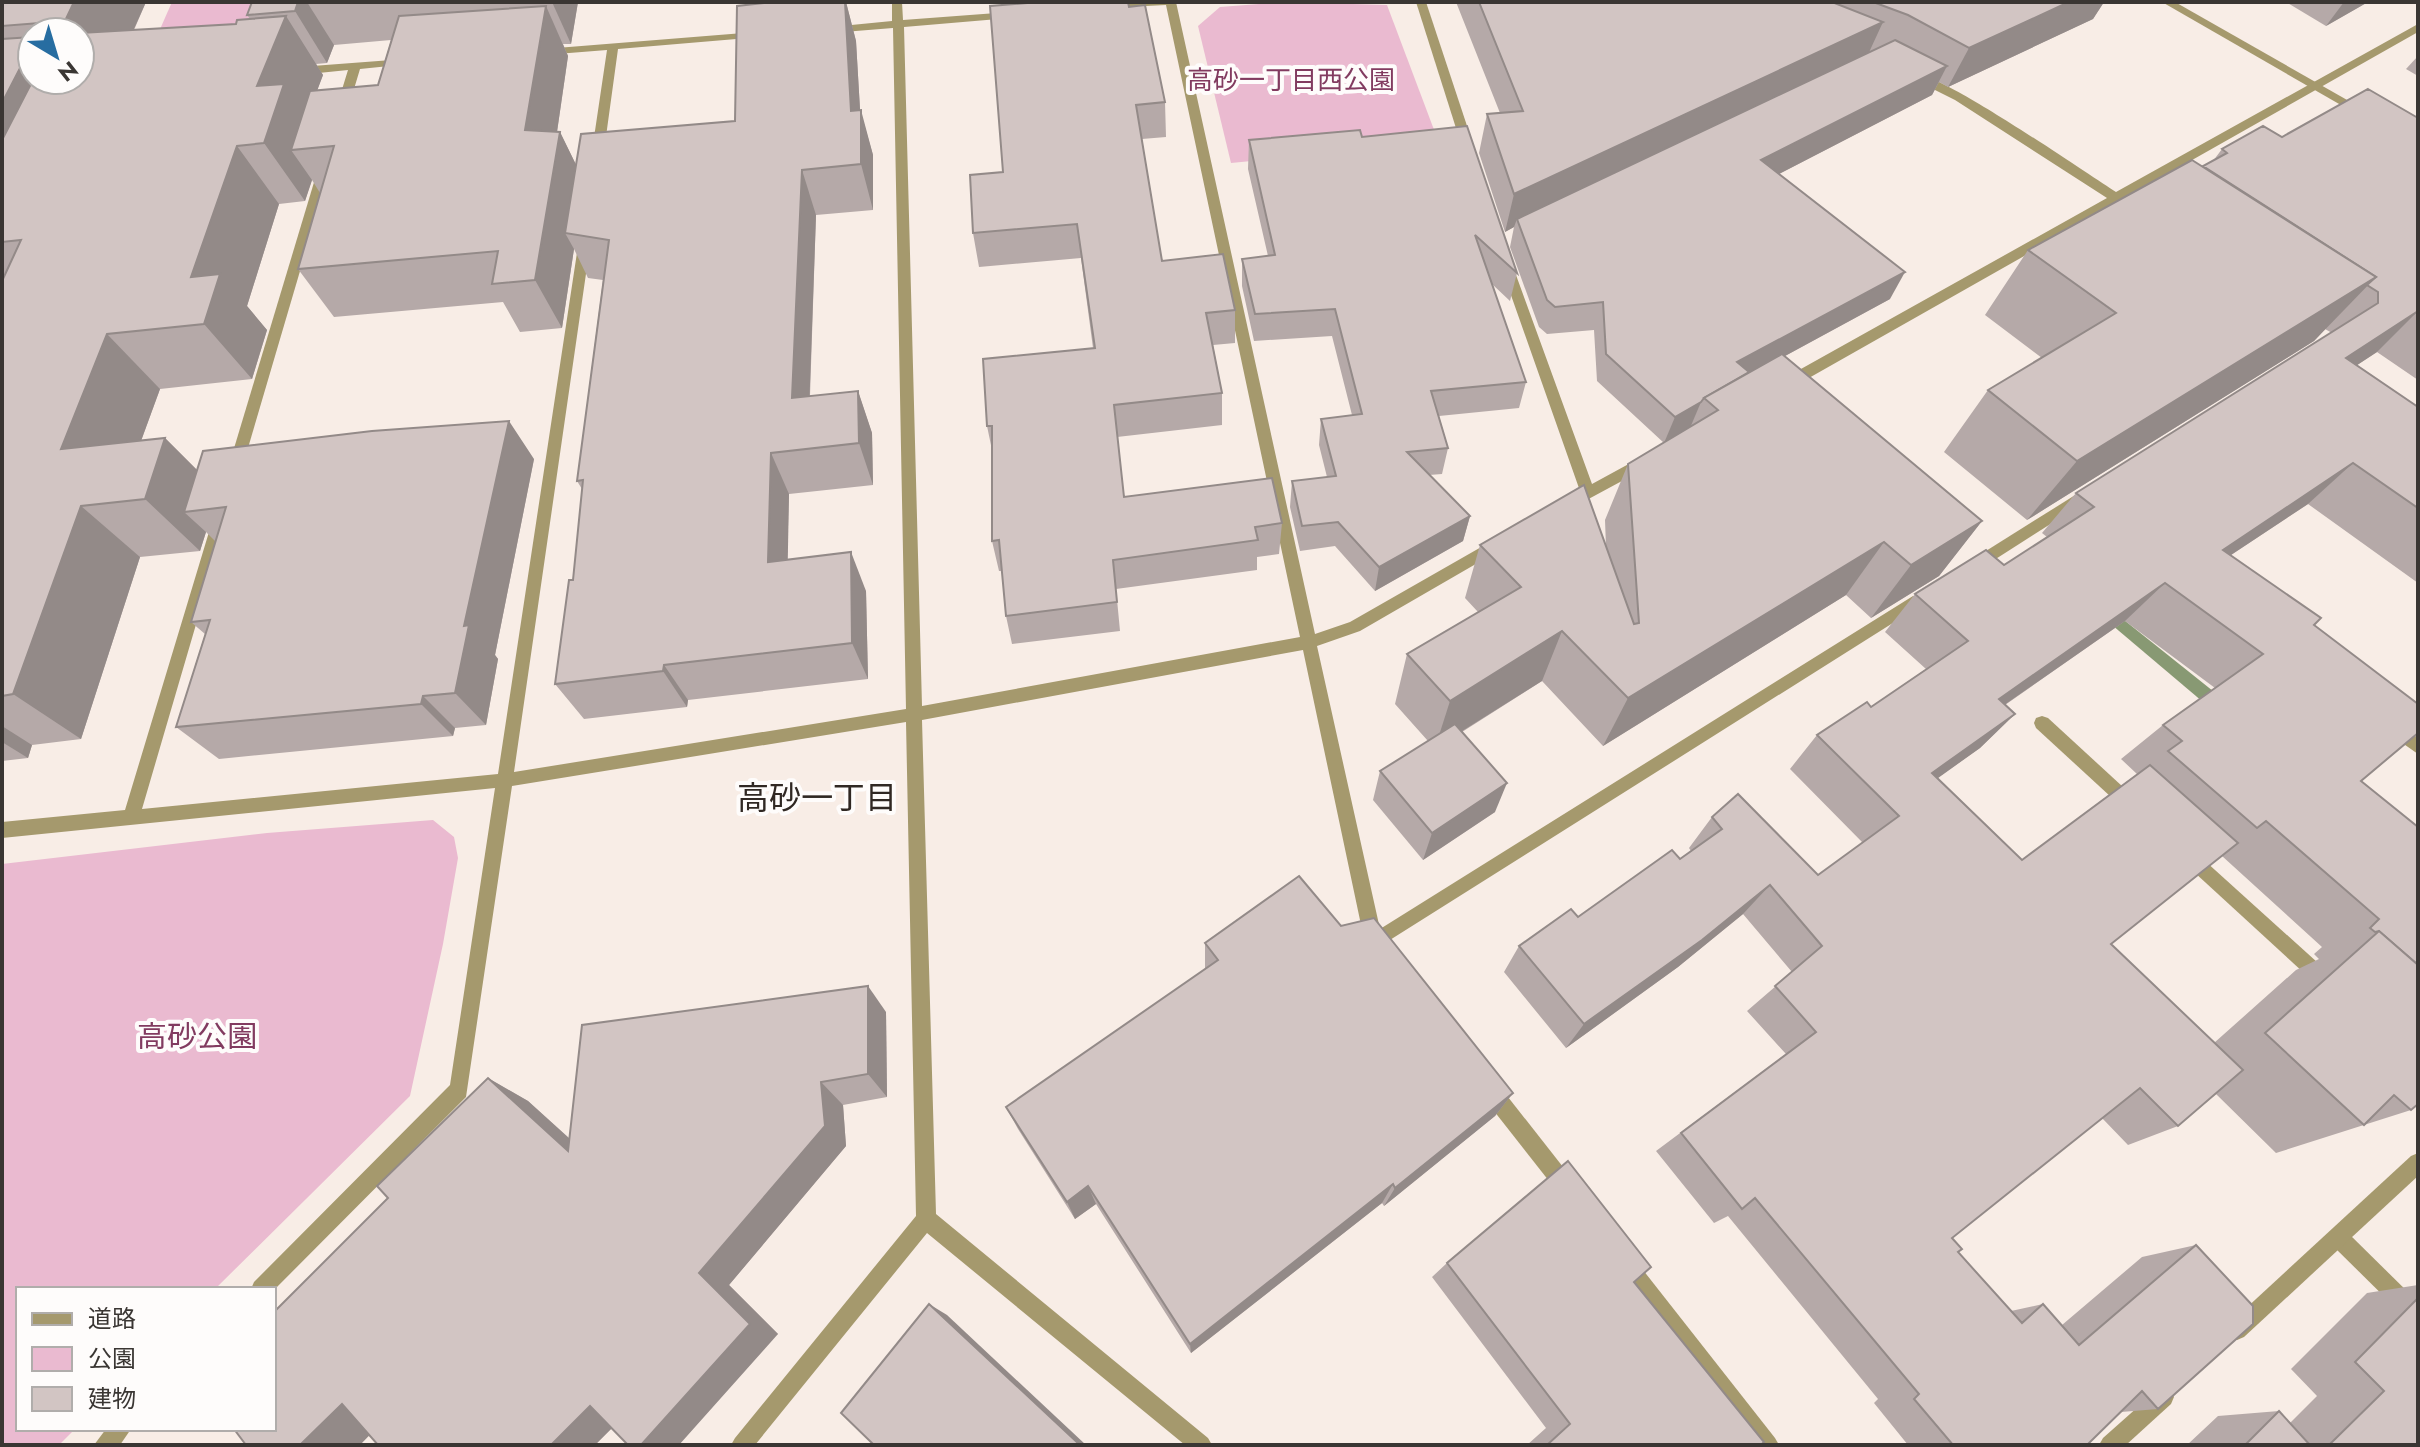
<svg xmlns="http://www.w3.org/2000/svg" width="2420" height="1447" viewBox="0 0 2420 1447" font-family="Jost,'Noto Sans JP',sans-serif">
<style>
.green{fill:#eabad0}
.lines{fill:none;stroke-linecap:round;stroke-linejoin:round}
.stream{fill:#889973;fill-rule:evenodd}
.service{fill:#a5996d;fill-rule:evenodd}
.minor{fill:#a5996d;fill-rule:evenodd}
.tertiary{fill:#a5996d;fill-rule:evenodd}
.wall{fill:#b5a9a8;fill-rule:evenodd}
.shaded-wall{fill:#938a88}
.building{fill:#d2c5c3;stroke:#938a88;stroke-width:2}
.labels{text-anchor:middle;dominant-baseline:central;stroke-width:8;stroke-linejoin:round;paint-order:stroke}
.far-park-label{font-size:26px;fill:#823b60;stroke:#fefcfb}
.park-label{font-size:30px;fill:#823b60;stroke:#fefcfb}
.neighbourhood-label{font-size:32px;fill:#302823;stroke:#fefcfb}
</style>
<rect width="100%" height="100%" fill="#f8ede6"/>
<g class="green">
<path d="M172,2H269L250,53L146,61Z"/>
<path d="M1285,2L1387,5L1439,143L1231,163L1198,26L1220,7Z"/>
<path d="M433,820L454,837L458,858L443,944L410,1096L215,1289H18V1429H75L59,1445H2V864L267,833Z"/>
</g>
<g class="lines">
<path class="stream" d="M2104,604L2228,703L2230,708L2228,713L2222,715L2216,713L2099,614L2096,610L2099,606Z"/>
<path class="service" d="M2339,1228L2346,1231L2418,1302V1326L2411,1323L2332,1245L2329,1238L2332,1231Z"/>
<g class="minor">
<path d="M892,2H902L903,20L1010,12L1016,15L1010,18L904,27L922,706L1300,637L1166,5L1105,8V4L1109,3L1176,2L1315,634L1350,622L1490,542H1500L1502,546L1500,550L1360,631L1317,646L1380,929L1913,596H1923L1926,600L1923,604L1374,950L1368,948L1364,939L1303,650L922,720L936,1214L1208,1438L1212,1445H1185L927,1233L755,1445H731L735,1438L916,1216L906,722L512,786L466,1097L274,1290L251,1289L254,1282L450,1085L495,788L2,838V822L125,810L212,522L219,516L226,522L142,809L498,774L578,246L584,242L590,246L514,772L906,709L893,28L831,33L825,30L831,27L892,21Z"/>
<path d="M1416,2H1426L1474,147L1472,150L1468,151L1462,147Z"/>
<path d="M2418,24V32L2125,198L2128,202L2126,205L2116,204L1793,387H1783V379L2107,198L1955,100L1915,80V74C1940,72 2086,173 2116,192Z"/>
<path d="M756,32L760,33V37L618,49L604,151L598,155L592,151L607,50L544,55L538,52L544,49Z"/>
<path d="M405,59L411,62L409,64L360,69L348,109L342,113L336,109L348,70L299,75L293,71L299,67Z"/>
<path d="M324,165L330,169L243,465L236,470L229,465L318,169Z"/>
<path d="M1506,260L1512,264L1592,484L1636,460H1646L1648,464L1646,468L1570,509L1563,503L1565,499L1580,491L1500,264Z"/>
<path d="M2080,492L2087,498L2085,502L1980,569H1970L1968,565L1970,561Z"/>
<path d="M2042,716L2048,718L2135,798L2137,803L2135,808L2129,810L2123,808L2036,728L2034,723L2036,718Z"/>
<path d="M2394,721L2418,738V754L2388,733L2386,728L2388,723Z"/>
<path d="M2188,848L2194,851L2328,972L2331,978L2328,984L2322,987L2316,984L2182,861L2180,856L2182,851Z"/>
<path d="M1490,1081L1497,1083L1574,1181L1577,1188L1574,1195L1567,1198L1560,1195L1483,1097L1481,1090L1483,1083Z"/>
<path d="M2418,1153V1176L2244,1337L2237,1340L2230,1337L2227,1330L2230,1323L2411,1156Z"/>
<path d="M1625,1253L1632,1256L1775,1438L1779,1445H1755L1618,1270L1615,1263L1618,1256Z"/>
<path d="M2164,1387L2171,1390L2174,1397L2171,1404L2126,1445H2099L2103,1438L2157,1390Z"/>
<path d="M106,1429H131L120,1445H94Z"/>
</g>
<path class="tertiary" d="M2162,2H2175L2370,113L2368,116H2360Z"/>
</g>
<g class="wall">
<path d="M2,2H146L134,30L236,24L250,19L247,15L252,2H578L571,44H563L568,56L557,132H560L576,165L735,121L772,2H846L856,41L860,110L873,155V210L816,215L810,396L858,391L872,433L873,485L789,494L787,560L866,591L868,679L688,700L687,707L584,719L555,684L573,580L582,489L577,481L603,280L588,278L574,249L562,328L520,332L503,302L334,317L298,269L320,193L312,180L305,201L279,204L247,306L267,330L252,379L160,389L141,441L165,438L197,470L534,459L495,655L498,659L486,725L455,728L453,736L219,759L176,727L205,634L191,622L216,542L206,532L200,551L140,557L81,739L32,745L28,758L2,761ZM32,32H80L32,80ZM391,40L378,85L317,90L323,75L316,64L327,63L334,45Z"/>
<path d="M1456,2H2104L2093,19L1948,87L1939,82L1932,95L1779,174L1890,299L1785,356L1982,521L1939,576L1871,618L1846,595L1603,746L1542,681L1462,732L1495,812L1423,860L1373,800L1380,771L1428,741L1395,704L1407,654L1478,612L1465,598L1480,545L1606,547L1605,520L1628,464L1664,443L1597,381L1594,330L1547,334L1539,327L1510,247L1514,227L1505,232L1479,153L1487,114L1500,113Z"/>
<path d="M2286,2H2368L2326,26Z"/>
<path d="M1129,7L1165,102L1166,137L1142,139L1162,261L1235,310V343L1213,345L1222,393V425L1117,437L1124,497L1282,523L1279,554L1257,557V570L1116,589L1120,631L1012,644L1006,616L1002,571H999L992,541V450L987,426L1093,348L1081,258L979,267L973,233L1003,172Z"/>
<path d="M2418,56V76L2406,69Z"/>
<path d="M2418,118V380L2377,352L2357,365L2418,407V583L2308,504L2231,555L2314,625L2361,781L2411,1110L2276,1153L2216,1094L2178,1126L2128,1145L2102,1118L1952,1238L1958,1252L2011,1311L2043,1304L2062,1325L2142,1257L2196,1245L2158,1409L2121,1412L2087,1445H1908L1874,1403L1878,1399L1728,1216L1714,1223L1656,1151L1786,1054L1747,1011L1792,972L1743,914L1678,967L1566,1048L1504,972L1519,946L1578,917L1680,859L1691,851L1689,848L1712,817L1818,875L1863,843L1790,769L1817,735L1871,707L1926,669L1885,632L1915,594L2004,565L2047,537L2042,533L2076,493L2332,333L2325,329L2314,341L2027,520L1944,452L1988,390L2042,358L1985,315L2028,250L2203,166L2213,161L2222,149L2282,137ZM2125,621L2215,688L2163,725L2121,759L2137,774L2022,860L1937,778L1980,748L2015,714L2005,705ZM2222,856L2322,947L2314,954L2319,959L2296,970L2214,1043L2111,944Z"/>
<path d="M1467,126L1517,273L1510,301L1492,284L1526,382L1519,408L1439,416L1448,448L1442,474L1429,475L1470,516L1463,541L1375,591L1335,546L1300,551L1290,507L1292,481L1327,477L1319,445L1321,419L1352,415L1332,336L1254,341L1242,286V259L1268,256L1248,169L1249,140L1362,137Z"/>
<path d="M1341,926L1513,1093L1495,1116L1384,1206L1382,1203L1191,1353L1096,1204L1075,1219L1018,1129L1006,1107L1205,969V943Z"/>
<path d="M886,1012L887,1097L843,1105L846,1146L729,1285L778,1334L612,1428L595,1445H378L388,1198L488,1078L528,1101L569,1138Z"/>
<path d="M1447,1263L1634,1282L1761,1445H1527L1546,1428L1432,1277Z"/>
<path d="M2418,1285V1445H2187L2218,1416L2279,1411L2290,1423L2317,1396L2291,1369L2367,1293Z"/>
</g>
<g class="shaded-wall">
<path d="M74,2H146L111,80L80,40V32H73L65,21Z"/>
<path d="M298,2H307L334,45L327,63L295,11Z"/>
<path d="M552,2H578L571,44Z"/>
<path d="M845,2H846L856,41L861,126V110L873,155V210L861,164L851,111Z"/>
<path d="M2069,2H2104L2093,19L1948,87L1969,48Z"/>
<path d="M2344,2H2368L2326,26Z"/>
<path d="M546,6L568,56L550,180L525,130Z"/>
<path d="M286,16L323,75L307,118L291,150L312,180L305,201L264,143L257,86Z"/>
<path d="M1883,22L1865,61L1517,219L1514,227L1505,232L1514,194Z"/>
<path d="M32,45V80H72L2,242V102Z"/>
<path d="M1947,66L1932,95L1750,189L1761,160Z"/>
<path d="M560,132L584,181L565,233L574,249L562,328L535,280Z"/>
<path d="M237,146L279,204L247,306L267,330L252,379L204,324L191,277Z"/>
<path d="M802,170L816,215L808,440L792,398Z"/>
<path d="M1905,272L1890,299L1724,389L1737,362Z"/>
<path d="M2376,277L2314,341L2027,520L2077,461Z"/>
<path d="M2418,311L2377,352L2304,400L2346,358Z"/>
<path d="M107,334L160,389L119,501L61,449Z"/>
<path d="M858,391L872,433L873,485L859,443Z"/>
<path d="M1701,402L1690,428L1664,443L1675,417Z"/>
<path d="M509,421L534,459L495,655L498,659L486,725L455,693L464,626Z"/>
<path d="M165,438L218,491L184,512L206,532L200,551L145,499Z"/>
<path d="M771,453L789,494L787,601L768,562Z"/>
<path d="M2353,463L2308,504L2181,588L2223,550Z"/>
<path d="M81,506L140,557L81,739L13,694Z"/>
<path d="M1470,516L1463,541L1375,591L1379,567Z"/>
<path d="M1982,521L1939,576L1871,618L1911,565Z"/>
<path d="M1884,542L1846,595L1603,746L1628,698Z"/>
<path d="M851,552L866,591L868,679L852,643Z"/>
<path d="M2165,583L2125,621L1964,733L1999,699Z"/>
<path d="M1562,631L1542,681L1435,748L1450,701Z"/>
<path d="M664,665L688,700L687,707L663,671Z"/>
<path d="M423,696L455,728L453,736L421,704Z"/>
<path d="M2015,714L1980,748L1899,806L1932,773Z"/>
<path d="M2,726L32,745L28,758L2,742Z"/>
<path d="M1507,783L1495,812L1423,860L1432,833Z"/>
<path d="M1770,885L1743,914L1678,967L1566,1048L1584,1024Z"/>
<path d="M868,986L886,1012L887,1097L868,1074Z"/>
<path d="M488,1078L528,1101L604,1170L568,1151Z"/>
<path d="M821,1082L843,1105L846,1146L729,1285L778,1334L679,1445H641L699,1273Z"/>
<path d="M1513,1093L1495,1116L1384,1206L1395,1188Z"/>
<path d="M1393,1184L1382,1203L1191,1353L1190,1344Z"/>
<path d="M1088,1186L1096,1204L1075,1219L1067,1202Z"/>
<path d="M929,1304L947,1315L1086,1445H1080Z"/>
<path d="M342,1404L395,1409L360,1445H300Z"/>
<path d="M590,1406L629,1411L595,1445H551Z"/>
</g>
<g class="building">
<path d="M2,2H74L65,21L2,26Z"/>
<path d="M252,2H298L295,11L247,15Z"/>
<path d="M772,2H845L851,111L861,110V164L802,170L792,398L858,391L859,443L771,453L768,562L851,552L852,643L664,665L663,671L555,684L569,580H573L583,480L577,481L609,240L565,233L581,134L735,121L737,6Z"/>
<path d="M1039,2H1128L1129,7L1145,5L1165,102L1136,105L1162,261L1223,254L1235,310L1206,313L1222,393L1114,405L1124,497L1272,478L1282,523L1255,527L1258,540L1113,560L1117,602L1006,616L999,540L992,541V426H987L983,359L1095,348L1077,224L973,233L970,175L1003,172L990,6Z"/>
<path d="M1479,2H1832L1883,22L1514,194L1487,114L1523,111Z"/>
<path d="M1873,2H2069L1969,48L1908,15Z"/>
<path d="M546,6L525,130L560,132L535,280L492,284L498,251L298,269L334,146L291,150L310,91L378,85L399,16Z"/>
<path d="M286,16L257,86L284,84L264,143L237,146L191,277L220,274L204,324L107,334L61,449L165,438L145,499L81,506L13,694L2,696V281L21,240L2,242V140L33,80H80V33L236,24L237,20Z"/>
<path d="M32,37V45L2,103V39Z"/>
<path d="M1895,40L1947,66L1761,160L1905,272L1737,362L1749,372L1704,398L1701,402L1675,417L1606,354L1603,302L1555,307L1547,300L1517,219Z"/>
<path d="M2368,89L2418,118V311L2346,358L2418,407V508L2353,463L2223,550L2321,618L2314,625L2418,704V733L2361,781L2418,827V965L2379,931L2375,932L2370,928L2379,919L2266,821L2257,828L2168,751L2182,741L2163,725L2263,654L2165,583L1999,699L2015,714L1932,773L2022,860L2150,765L2238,843L2111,944L2243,1070L2178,1126L2140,1088L1952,1238L1962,1249L1958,1252L2022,1323L2043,1304L2079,1345L2196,1245L2253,1306V1324L2158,1409L2142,1391L2087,1445H1953L1914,1399L1919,1394L1755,1198L1742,1209L1681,1133L1816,1032L1775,986L1822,946L1770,885L1702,940L1584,1024L1519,946L1571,909L1578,917L1672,850L1680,859L1722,829L1712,817L1738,794L1818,875L1899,816L1817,735L1867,702L1871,707L1968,641L1915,594L1986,550L2004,565L2094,507L2076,493L2378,303V292L2367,285L2376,277L2203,166L2227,153L2222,149L2263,126L2282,137Z"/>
<path d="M1467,126L1517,273L1475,235L1526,382L1431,391L1448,448L1407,452L1470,516L1379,567L1338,522L1302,526L1292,481L1336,476L1321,419L1362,414L1335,309L1255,314L1242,259L1275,255L1249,140L1360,130L1362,137Z"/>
<path d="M2192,160L2376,277L2077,461L1988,390L2116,313L2028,250Z"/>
<path d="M1782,354L1982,521L1911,565L1884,542L1628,698L1562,631L1450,701L1407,654L1521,587L1480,545L1584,485L1634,624L1639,623L1628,464L1718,410L1704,398Z"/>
<path d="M509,421L464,626L469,625L455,693L423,696L421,704L176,727L210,620L191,622L226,507L184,512L203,451L372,431Z"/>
<path d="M1455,724L1507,783L1432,833L1380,771Z"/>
<path d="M1299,876L1341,926L1374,918L1513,1093L1395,1188L1393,1184L1190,1344L1088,1186L1067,1202L1006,1107L1218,960L1205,943Z"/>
<path d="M2379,931L2418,965V1104L2411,1110L2394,1095L2364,1125L2265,1033Z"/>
<path d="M868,986V1074L821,1082L825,1126L699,1273L750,1324L641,1445H628L590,1406L551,1445H378L342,1404L300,1445H246L234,1429H274V1312L388,1198L377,1186L488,1078L568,1151L582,1025Z"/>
<path d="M1568,1161L1651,1267L1634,1282L1764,1442L1761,1445H1547L1570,1424L1447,1263Z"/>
<path d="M2418,1298V1445H2329L2384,1391L2355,1362Z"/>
<path d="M929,1304L1080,1445H874L841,1413Z"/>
<path d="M2279,1411L2310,1445H2245Z"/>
</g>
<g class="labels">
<g class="far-park-label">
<text x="1291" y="80">高砂一丁目西公園</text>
</g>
<g class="park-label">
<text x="197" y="1036">高砂公園</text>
</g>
<g class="neighbourhood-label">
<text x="817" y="798">高砂一丁目</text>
</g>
</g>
<rect width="2420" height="1447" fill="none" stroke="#3a3633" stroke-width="8"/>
<rect x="16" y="1287" width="260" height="144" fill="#fefcfb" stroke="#b0adab" stroke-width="2"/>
<rect x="32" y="1313" width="40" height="12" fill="#a5996d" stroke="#b0adab" stroke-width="2"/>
<text x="88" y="1327" font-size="24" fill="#3a3633">道路</text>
<rect x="32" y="1347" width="40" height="24" fill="#eabad0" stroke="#b0adab" stroke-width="2"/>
<text x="88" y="1367" font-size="24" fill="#3a3633">公園</text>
<rect x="32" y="1387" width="40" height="24" fill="#d2c5c3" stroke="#b0adab" stroke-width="2"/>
<text x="88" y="1407" font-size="24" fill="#3a3633">建物</text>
<g transform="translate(56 56) rotate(142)"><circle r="38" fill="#fefcfb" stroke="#b0adab" stroke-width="2"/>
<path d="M0-6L14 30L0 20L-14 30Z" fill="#276da1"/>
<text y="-12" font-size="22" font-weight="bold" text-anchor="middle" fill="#3a3633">N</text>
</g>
</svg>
